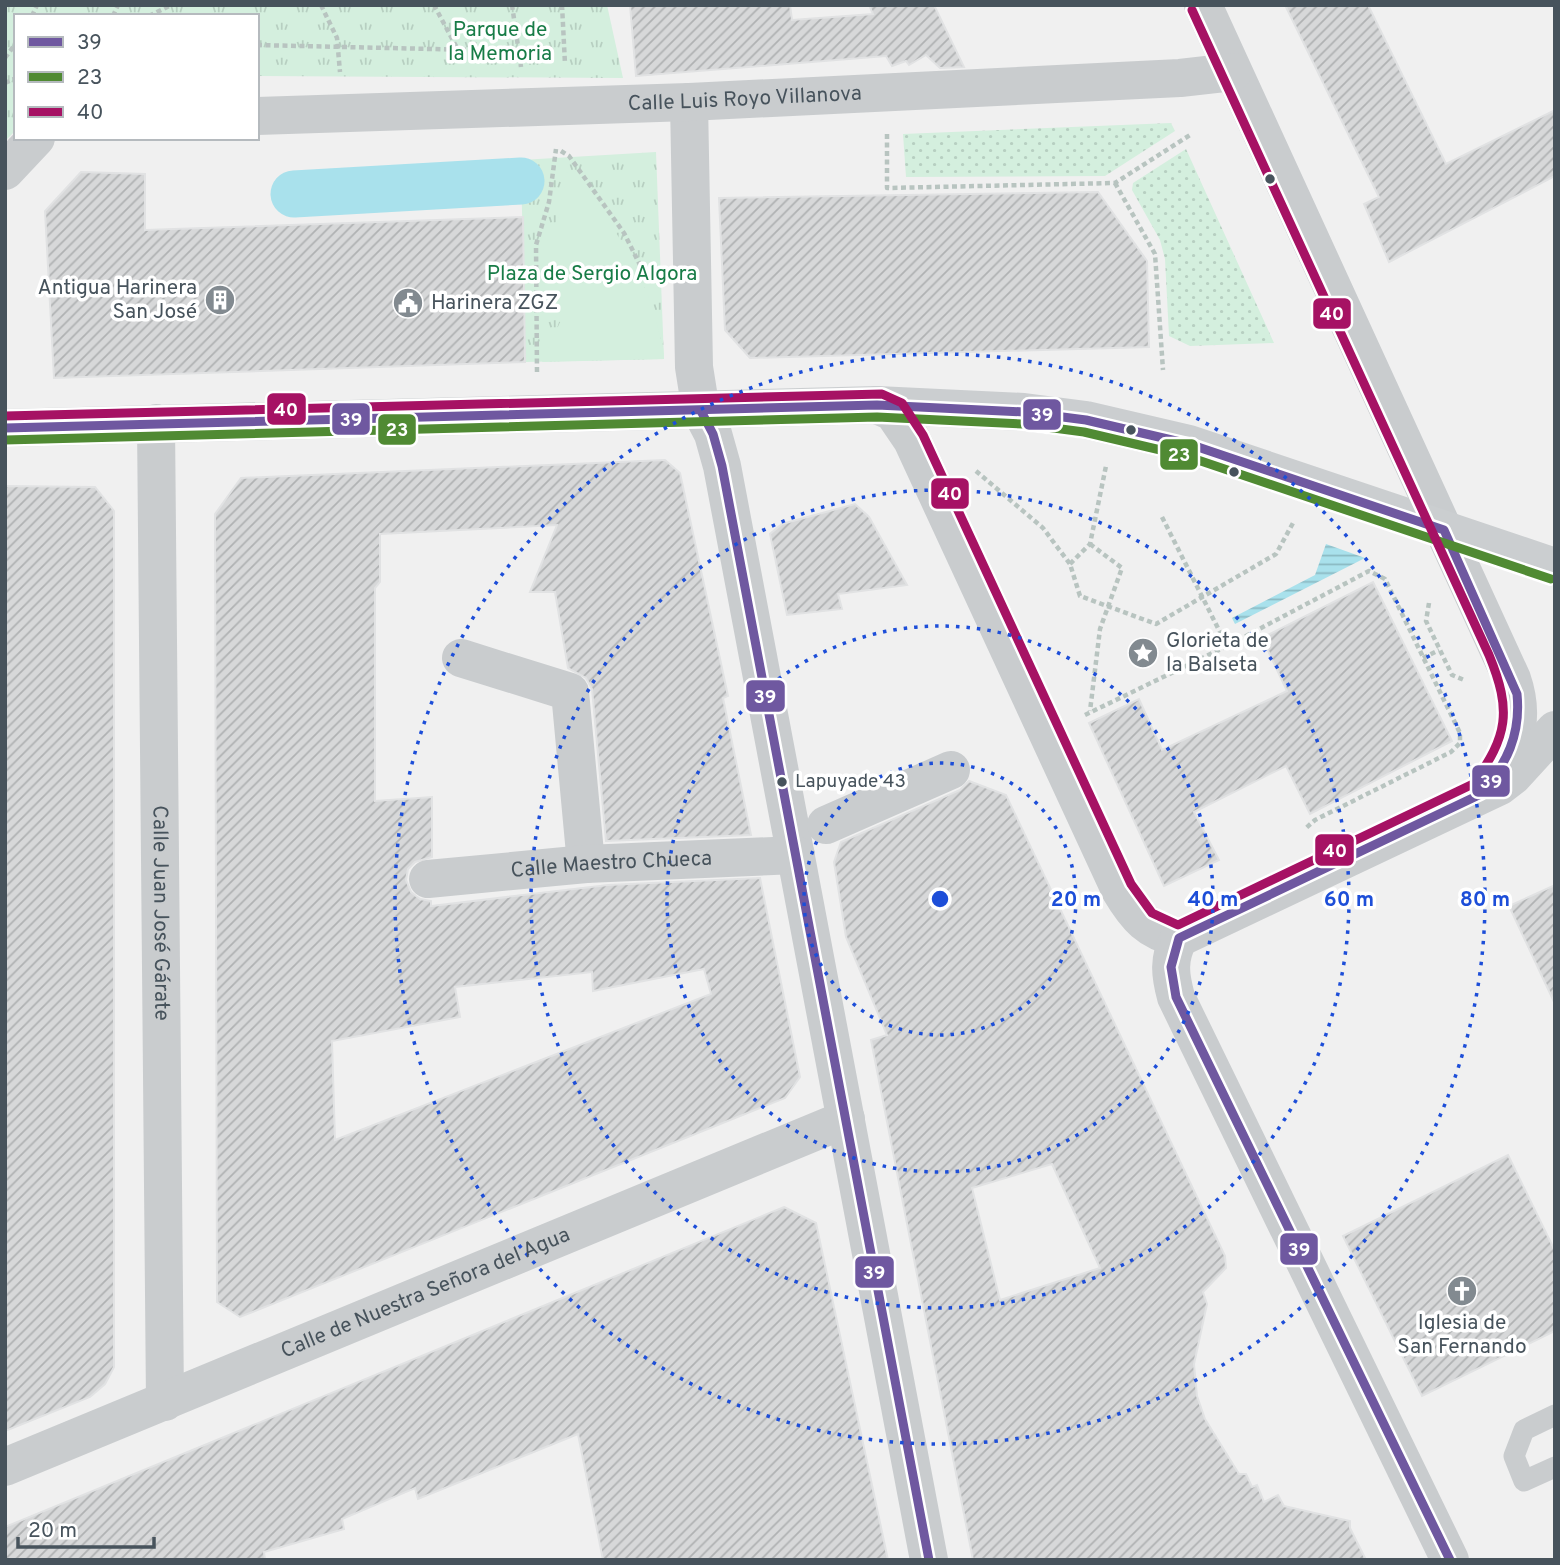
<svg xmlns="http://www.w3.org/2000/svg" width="1560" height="1565" viewBox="0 0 1560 1565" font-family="Overpass,sans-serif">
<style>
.grass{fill:url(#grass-dots)}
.park{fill:url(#park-tufts)}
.garden{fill:#d4efde}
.water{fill:url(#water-rules)}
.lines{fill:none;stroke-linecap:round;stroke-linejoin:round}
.canal{stroke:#a9e1ec;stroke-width:47}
.building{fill:url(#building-hatch);stroke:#e1e2e3;stroke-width:2;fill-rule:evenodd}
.path{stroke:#b8c4c0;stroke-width:4.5;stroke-dasharray:5 3.5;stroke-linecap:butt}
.lane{stroke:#c9ccce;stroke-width:21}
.street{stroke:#c9ccce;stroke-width:38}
.secondary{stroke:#cbced0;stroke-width:38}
.bus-1-casing{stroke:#fff;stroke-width:14}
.bus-2-casing{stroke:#fff;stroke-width:14}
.bus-3-casing{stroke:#fff;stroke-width:14}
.bus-1{stroke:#6f58a0;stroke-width:9}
.bus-2{stroke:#508a33;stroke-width:9}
.bus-3{stroke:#a61264;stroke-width:9}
.ring{fill:none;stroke:#1d4ed8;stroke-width:3.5;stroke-dasharray:3.5 7}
.bus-dot{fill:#47535c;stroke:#fff;stroke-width:2.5}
.labels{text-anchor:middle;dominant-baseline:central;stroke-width:7;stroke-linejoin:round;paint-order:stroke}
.bus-label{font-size:19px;fill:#47535c;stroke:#fff;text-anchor:start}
.park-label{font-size:21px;fill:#187c47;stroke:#fff}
.street-label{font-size:21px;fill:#47535c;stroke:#fff}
.poi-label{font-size:21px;fill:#47535c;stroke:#fff;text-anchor:start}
.centre{fill:#1d4ed8;stroke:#fff;stroke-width:3.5}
.ring-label{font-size:21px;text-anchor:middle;font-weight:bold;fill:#1d4ed8;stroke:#fff;stroke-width:7;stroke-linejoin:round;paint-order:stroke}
.line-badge{stroke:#fff;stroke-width:2.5}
.badge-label{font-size:19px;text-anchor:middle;font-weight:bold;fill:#fff}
</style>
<defs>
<pattern id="grass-dots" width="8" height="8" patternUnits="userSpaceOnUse" patternTransform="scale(1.75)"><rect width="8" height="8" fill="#d4efde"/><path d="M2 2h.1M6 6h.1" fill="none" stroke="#b7cfc1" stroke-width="1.8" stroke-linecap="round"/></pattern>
<pattern id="park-tufts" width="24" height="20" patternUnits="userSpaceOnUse" patternTransform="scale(1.75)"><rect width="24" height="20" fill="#d4efde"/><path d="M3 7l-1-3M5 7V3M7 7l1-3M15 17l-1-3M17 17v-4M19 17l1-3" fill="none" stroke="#b7cfc1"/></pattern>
<pattern id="water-rules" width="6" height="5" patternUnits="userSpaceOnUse" patternTransform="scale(1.75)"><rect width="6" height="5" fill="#a9e1ec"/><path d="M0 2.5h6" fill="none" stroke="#8bb9c2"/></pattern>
<pattern id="building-hatch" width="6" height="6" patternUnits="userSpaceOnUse" patternTransform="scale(1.75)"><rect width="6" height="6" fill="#d7d8d9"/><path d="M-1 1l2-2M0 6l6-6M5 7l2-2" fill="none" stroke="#b0b2b3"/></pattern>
</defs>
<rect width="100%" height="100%" fill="#f0f0f0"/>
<g class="grass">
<path d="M1171,123L1175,131L1105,176L906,177L903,134Z"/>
<path d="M1186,149L1274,343L1190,346L1169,336L1165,259L1160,240L1132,190L1133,183Z"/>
</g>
<g class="park">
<path d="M5,5H607L623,78L257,76V16H16V130L5,141Z"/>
<path d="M656,152L664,359L525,362L521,160Z"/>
</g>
<path class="garden" d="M567,172C609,217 640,261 656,321C659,334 664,345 664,359L542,362L561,320C537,307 541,283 555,264L543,250L559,215Z"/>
<path class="water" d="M1326,544L1365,558L1235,624L1232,618L1315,575Z"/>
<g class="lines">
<path class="canal" d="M294,194L521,181"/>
</g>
<g class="building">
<path d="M630,5H790L792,20L873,14L869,5H934L964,67L940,68L926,55L909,65L906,61L892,66L886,56L636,76Z"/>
<path d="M1285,5H1368L1446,164L1555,110V176L1389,262L1364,204L1379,197Z"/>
<path d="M81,172L145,174V230L523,217L525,362L54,378L45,211Z"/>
<path d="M1098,192L1147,261L1149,347L750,358L725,330L719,198Z"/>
<path d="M665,460L680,473L728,696L723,698L751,835L606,841L592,689L586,678L568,668L555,592H530L557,525L380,534V582L375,588V801L432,797V857L415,862L408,869L406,880L411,892L420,899L431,901V906L608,885L760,878L800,1077L785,1098L240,1317L217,1302L215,514L241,478ZM704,969L711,994L335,1140L332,1041L460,1017L455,987L592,972L593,991Z"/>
<path d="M5,486L95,487L114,511V1367L105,1384L90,1397L5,1431Z"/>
<path d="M855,504L869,517L907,585L838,594L842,609L787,615L770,534L782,524Z"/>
<path d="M1373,582L1452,741L1310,814L1286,766L1194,812L1219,860L1164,886L1089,723L1139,699L1162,750L1287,691L1262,638Z"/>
<path d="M969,781L1006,795L1225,1256L1226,1268L1203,1292L1207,1304L1194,1364L1197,1396L1205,1419L1239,1474H1246L1252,1487L1257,1485L1264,1502L1278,1495L1284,1506L1350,1521V1528L1366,1560H973L871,1040L887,1035L846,937L834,862L841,842L960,790ZM1052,1164L1100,1268L1000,1300L972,1188Z"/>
<path d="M1555,885V1004L1509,906Z"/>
<path d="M1508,1155L1555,1251V1331L1422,1396L1343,1236Z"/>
<path d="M784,1207L816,1223L888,1560H603L578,1434L418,1499L415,1488L342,1519L344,1529L264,1552L265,1560H5V1527Z"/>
</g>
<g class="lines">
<g class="path">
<path d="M321,5L337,38L340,72"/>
<path d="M434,5L457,48"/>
<path d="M512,5L521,67"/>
<path d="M562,5L565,64"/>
<path d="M32,16L37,5"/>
<path d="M113,16L118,5"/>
<path d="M149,16L171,5"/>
<path d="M257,45L519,51"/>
<path d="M5,58L16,43"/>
<path d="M5,83L16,78"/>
<path d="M887,134V188L1115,183L1190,135"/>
<path d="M561,151L569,156L624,233L647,279"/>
<path d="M1115,183L1155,254L1163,370"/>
<path d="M537,372L536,245L549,202L556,149"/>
<path d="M976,471L1043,528L1070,564L1080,596L1156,624L1276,554L1293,523"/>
<path d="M1162,517L1227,646"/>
<path d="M1090,544L1122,568L1100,629L1090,711"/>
<path d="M1070,564L1090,544L1106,466"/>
<path d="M1429,603L1426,621L1452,675L1464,680"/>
<path d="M1423,658L1439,650"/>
<path d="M1085,715L1227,646L1369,571L1385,579L1460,733V743L1451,752L1315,820L1306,828"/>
</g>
<path class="lane" d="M1555,1415L1524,1430L1514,1456L1524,1481L1555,1467"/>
<g class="street">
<path d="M1203,5L1512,679C1528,725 1511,759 1481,794"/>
<path d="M689,102L694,367L701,411L713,434L722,466L929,1560"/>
<path id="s1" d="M257,116L689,102L1180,78L1233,72"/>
<path d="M5,171L36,138"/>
<path d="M877,405L893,412L912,440L1120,890C1136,917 1149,932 1179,938"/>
<path id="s2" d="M156,423L165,1402"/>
<path d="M461,658L570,692L586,864"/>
<path d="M826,825L951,770"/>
<path id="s3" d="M428,879L586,864L796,855"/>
<path d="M1179,938C1168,959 1170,975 1176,997L1450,1560"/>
<path d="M1179,938L1500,786L1513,776L1555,730"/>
<path id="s4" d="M5,1467L846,1119"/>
</g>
<path class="secondary" d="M5,428L877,405L1024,412L1086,420L1189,444L1555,567"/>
<g class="bus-1-casing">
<g id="bus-1">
<path d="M701,411L713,434L722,466L929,1560"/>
<path d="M5,428L877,405L1024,412L1086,420L1189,444L1444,530L1517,694C1521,735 1507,763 1481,794L1179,938L1171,967L1176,997L1450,1560"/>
</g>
</g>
<g class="bus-2-casing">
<path id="bus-2" d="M5,440L877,417L1023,424L1084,432L1186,456L1551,579"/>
</g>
<g class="bus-3-casing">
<path id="bus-3" d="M5,416L882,394L902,403L923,435L1131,884L1152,913L1178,925L1473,784C1508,736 1512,711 1489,655L1192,10"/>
</g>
<use href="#bus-1" class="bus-1"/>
<use href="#bus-2" class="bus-2"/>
<use href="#bus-3" class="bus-3"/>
</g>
<g class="ring">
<circle cx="940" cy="899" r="136"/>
<circle cx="940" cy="899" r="273"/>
<circle cx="940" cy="899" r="409"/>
<circle cx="940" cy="899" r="545"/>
</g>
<defs>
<g id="building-disc" transform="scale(1.575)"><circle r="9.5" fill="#828a90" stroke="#fff"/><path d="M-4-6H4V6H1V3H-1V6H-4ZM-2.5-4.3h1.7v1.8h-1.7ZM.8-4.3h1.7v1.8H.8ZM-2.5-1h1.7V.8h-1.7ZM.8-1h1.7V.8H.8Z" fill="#fff"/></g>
<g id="civic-disc" transform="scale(1.575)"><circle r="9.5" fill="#828a90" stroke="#fff"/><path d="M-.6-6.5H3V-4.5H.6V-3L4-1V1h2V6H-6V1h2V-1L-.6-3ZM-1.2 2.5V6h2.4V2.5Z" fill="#fff"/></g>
<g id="sight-disc" transform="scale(1.575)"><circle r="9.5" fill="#828a90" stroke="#fff"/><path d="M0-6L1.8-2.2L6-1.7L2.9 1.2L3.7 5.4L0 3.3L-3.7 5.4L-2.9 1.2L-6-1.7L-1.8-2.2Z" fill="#fff"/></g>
<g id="church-disc" transform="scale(1.575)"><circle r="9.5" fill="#828a90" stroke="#fff"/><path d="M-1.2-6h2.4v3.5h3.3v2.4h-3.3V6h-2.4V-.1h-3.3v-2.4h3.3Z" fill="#fff"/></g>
</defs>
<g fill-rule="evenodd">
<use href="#building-disc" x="220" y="300"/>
<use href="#civic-disc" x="408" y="303"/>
<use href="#sight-disc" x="1143" y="653"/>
<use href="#church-disc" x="1462" y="1291"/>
</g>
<g class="bus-dot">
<circle cx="1270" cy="179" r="6"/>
<circle cx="1131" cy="430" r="6"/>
<circle cx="1234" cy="472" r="6"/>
<circle cx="782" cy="782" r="6"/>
</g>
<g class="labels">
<g class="bus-label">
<text x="795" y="782">Lapuyade 43</text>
</g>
<g class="park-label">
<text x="500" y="30">Parque de<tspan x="500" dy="24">la Memoria</tspan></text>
<text x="592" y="274">Plaza de Sergio Algora</text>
</g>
<g class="street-label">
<text stroke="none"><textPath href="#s1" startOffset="488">Calle Luis Royo Villanova</textPath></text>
<text stroke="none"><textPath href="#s3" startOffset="184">Calle Maestro Chueca</textPath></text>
<text stroke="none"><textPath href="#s2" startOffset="490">Calle Juan José Gárate</textPath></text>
<text stroke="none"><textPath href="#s4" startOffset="455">Calle de Nuestra Señora del Agua</textPath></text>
</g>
<g class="poi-label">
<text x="197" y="288" text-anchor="end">Antigua Harinera<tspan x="197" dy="24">San José</tspan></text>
<text x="431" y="303">Harinera ZGZ</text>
<text x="1166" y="641">Glorieta de<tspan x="1166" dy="24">la Balseta</tspan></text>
<text x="1462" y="1323" text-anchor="middle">Iglesia de<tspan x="1462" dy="24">San Fernando</tspan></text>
</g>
</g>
<circle cx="940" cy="899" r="10" class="centre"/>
<g class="ring-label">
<text x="1076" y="906">20 m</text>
<text x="1213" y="906">40 m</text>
<text x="1349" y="906">60 m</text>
<text x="1485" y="906">80 m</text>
</g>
<g class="line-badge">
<rect x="1312" y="297" width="40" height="33" rx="7" fill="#a61264"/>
<rect x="266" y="392" width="41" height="34" rx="7" fill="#a61264"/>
<rect x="1022" y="398" width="40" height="33" rx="7" fill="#6f58a0"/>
<rect x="331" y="402" width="40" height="34" rx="7" fill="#6f58a0"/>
<rect x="377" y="413" width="40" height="33" rx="7" fill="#508a33"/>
<rect x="1159" y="438" width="40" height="33" rx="7" fill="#508a33"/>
<rect x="930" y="477" width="40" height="33" rx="7" fill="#a61264"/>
<rect x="745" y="679" width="41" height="34" rx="7" fill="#6f58a0"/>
<rect x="1471" y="764" width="40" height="34" rx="7" fill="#6f58a0"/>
<rect x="1314" y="833" width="41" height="34" rx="7" fill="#a61264"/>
<rect x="1279" y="1232" width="40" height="34" rx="7" fill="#6f58a0"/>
<rect x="854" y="1255" width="41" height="34" rx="7" fill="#6f58a0"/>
</g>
<g class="badge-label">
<text x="1332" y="320">40</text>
<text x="286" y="416">40</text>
<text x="1042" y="421">39</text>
<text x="351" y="426">39</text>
<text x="397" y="436">23</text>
<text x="1179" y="461">23</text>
<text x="950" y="500">40</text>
<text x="765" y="703">39</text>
<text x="1491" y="788">39</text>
<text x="1335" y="857">40</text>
<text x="1299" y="1256">39</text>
<text x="874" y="1279">39</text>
</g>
<rect width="1560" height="1565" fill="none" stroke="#47535c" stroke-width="14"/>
<rect x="14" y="14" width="245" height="126" fill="#ffffff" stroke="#b5babe" stroke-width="2"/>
<rect x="28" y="37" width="35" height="10" fill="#6f58a0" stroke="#b5babe" stroke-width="2"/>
<text x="77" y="49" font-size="21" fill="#47535c">39</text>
<rect x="28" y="72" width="35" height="10" fill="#508a33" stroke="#b5babe" stroke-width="2"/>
<text x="77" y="84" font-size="21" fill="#47535c">23</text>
<rect x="28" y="107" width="35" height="10" fill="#a61264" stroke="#b5babe" stroke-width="2"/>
<text x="77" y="119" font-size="21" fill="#47535c">40</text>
<path d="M18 1537v10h136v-10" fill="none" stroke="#47535c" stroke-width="3.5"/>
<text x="28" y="1537" font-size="21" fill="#47535c" stroke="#ffffff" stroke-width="5" paint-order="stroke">20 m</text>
</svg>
